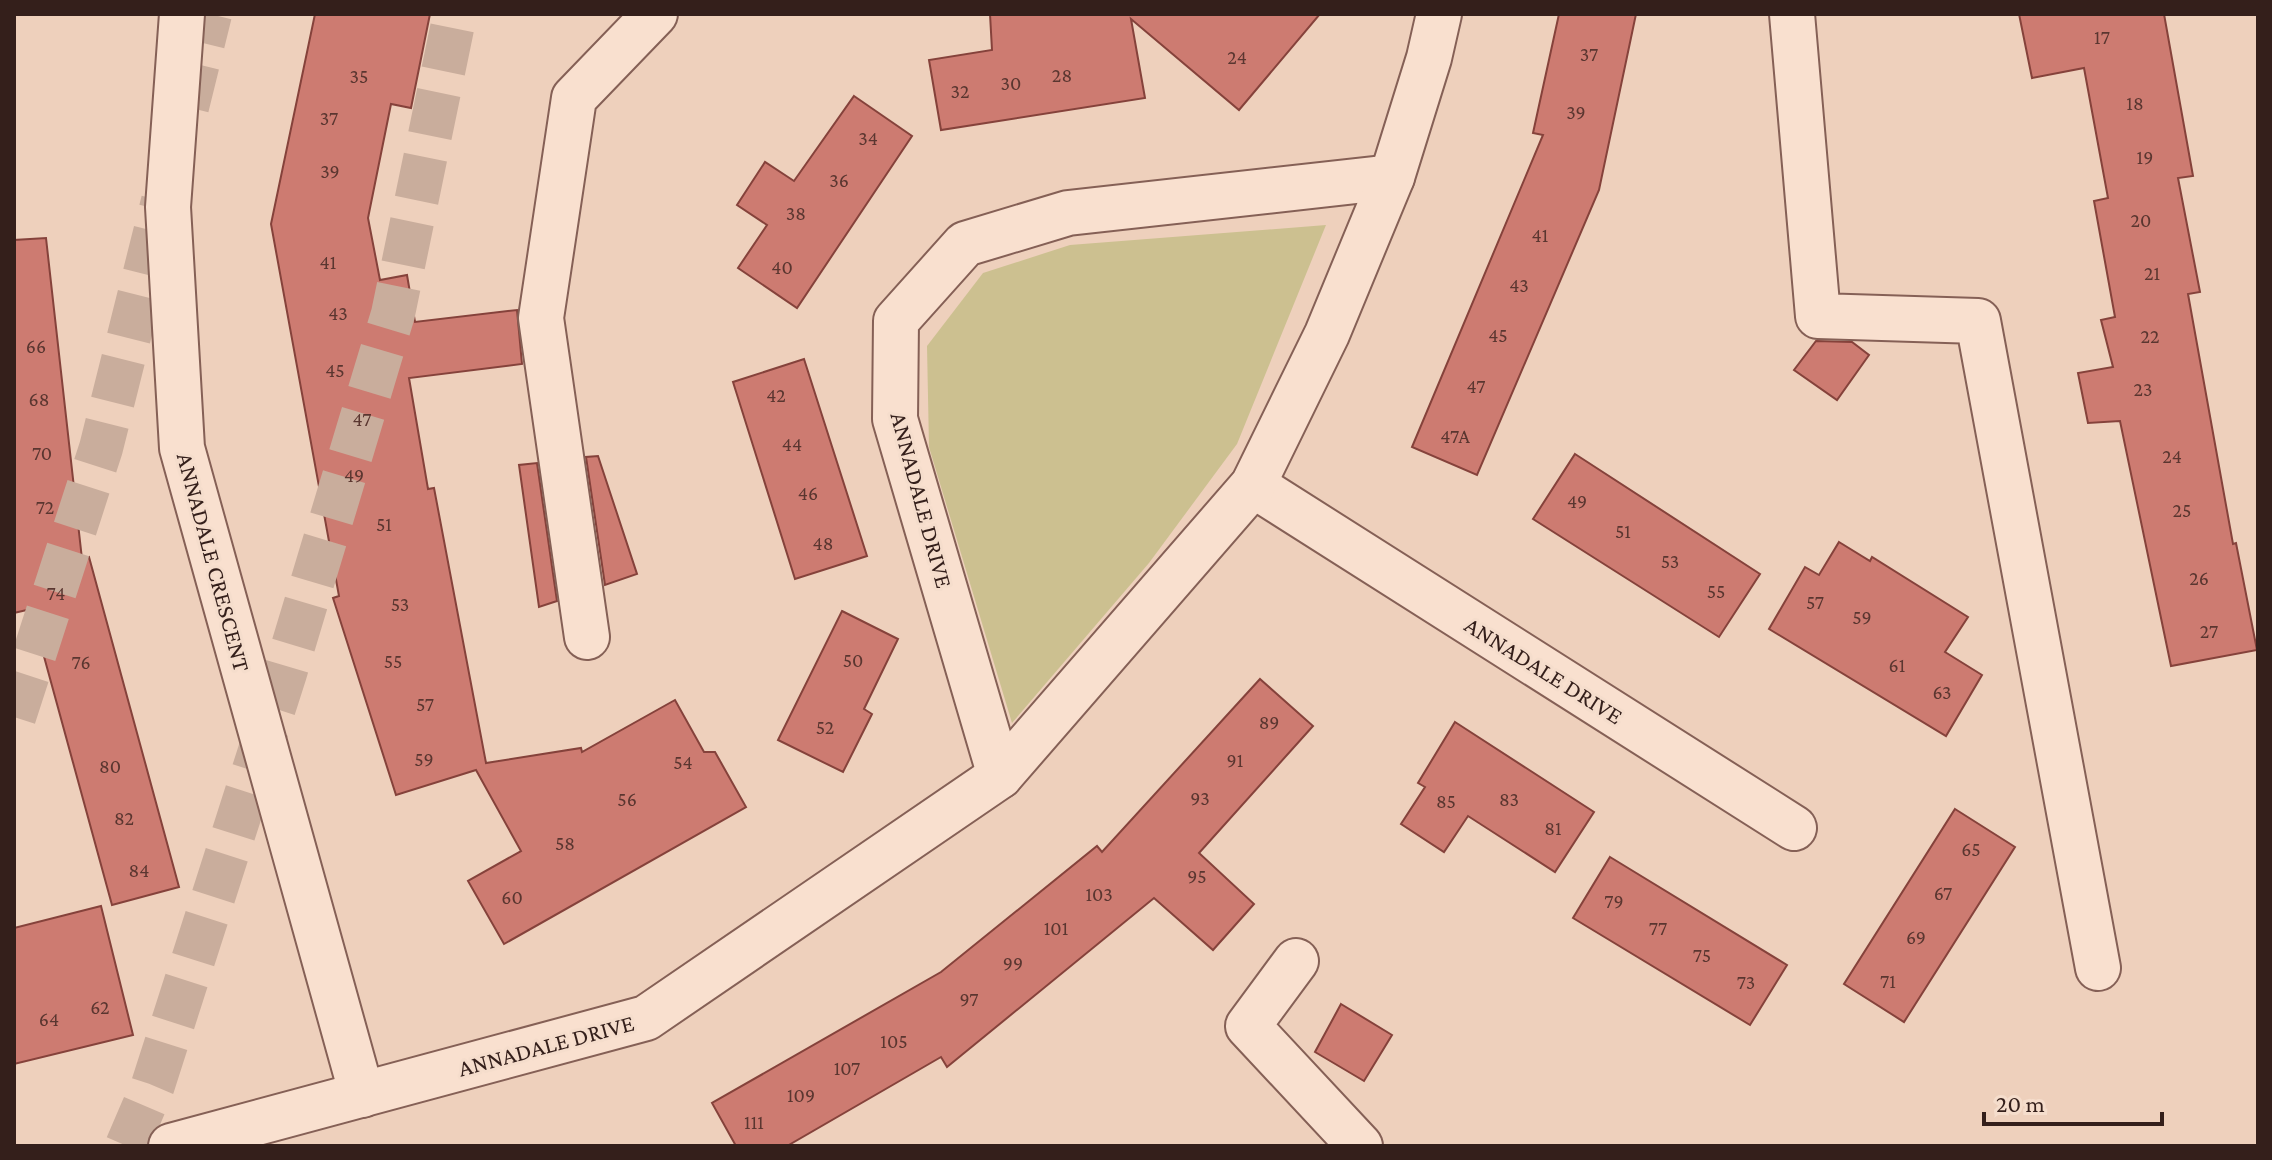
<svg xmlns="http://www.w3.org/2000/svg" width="2272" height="1160" viewBox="0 0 2272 1160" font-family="'Crimson Pro',serif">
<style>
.green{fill:#ccc090}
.building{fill:#cd7b71;stroke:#85423b;stroke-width:2}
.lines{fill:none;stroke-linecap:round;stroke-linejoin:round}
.highway-tunnel{stroke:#c9ad9c;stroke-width:44;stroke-dasharray:44 22;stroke-linecap:butt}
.minor-casing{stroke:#856056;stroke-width:48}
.minor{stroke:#f9e0cf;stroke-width:44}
.labels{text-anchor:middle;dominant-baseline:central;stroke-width:6;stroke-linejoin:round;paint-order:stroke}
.number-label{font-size:20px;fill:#5a3630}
.street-label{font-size:24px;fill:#341f1b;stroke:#f5ddcc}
</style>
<rect width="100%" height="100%" fill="#eed0bc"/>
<path class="green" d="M1326,225L1237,444L1149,563L1012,723L929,447L927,346L983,273L1070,245Z"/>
<g class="building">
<path d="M315,14H430L411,108L391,104L368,218L380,280L407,275L415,322L517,310L522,364L409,378L428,489L434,488L486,763L581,748L582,752L675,700L704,752H715L746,807L504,944L468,881L521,851L476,770L396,795L333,598L339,596L271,224Z"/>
<path d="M990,14H1320L1239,110L1131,19L1145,98L941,130L929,60L992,50Z"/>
<path d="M1559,14H1636L1599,190L1477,475L1412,447L1543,135L1533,133Z"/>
<path d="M2019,14H2164L2193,176L2178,178L2200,292L2188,294L2233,544L2236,543L2257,650L2171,666L2120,421L2088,423L2078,373L2113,367L2101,320L2115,317L2094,201L2108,198L2084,68L2032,78Z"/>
<path d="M854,96L912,136L797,308L738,268L767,225L737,205L765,162L794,181Z"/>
<path d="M46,238L82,559L89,557L179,887L112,905L31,609L14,613V240Z"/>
<path d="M1816,341L1852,342L1869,355L1837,400L1794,370Z"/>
<path d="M804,359L867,556L795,579L733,382Z"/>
<path d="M1575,454L1760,574L1719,637L1533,519Z"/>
<path d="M598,456L637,574L605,585L586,457Z"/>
<path d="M537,463L557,601L539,607L519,465Z"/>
<path d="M1839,542L1870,561L1872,557L1968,617L1945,652L1982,675L1946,736L1769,629L1805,567L1819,575Z"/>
<path d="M842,611L898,639L864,709L872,714L843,772L778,740Z"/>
<path d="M1260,679L1313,726L1199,853L1254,904L1213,950L1154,898L947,1067L941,1057L787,1146H736L712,1103L941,972L1097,846L1102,852Z"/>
<path d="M1455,722L1594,812L1555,872L1468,816L1444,852L1401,824L1425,787L1418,783Z"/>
<path d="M1955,809L2015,847L1904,1022L1844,984Z"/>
<path d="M1610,857L1787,965L1750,1025L1573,918Z"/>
<path d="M101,906L133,1035L14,1064V928Z"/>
<path d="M1341,1004L1392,1035L1364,1081L1315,1052Z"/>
</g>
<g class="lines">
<g class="highway-tunnel">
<path d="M187,107L210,14"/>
<path d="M14,717L101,448L163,201"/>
<path d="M127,1146L153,1085L285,673L393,314L455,14"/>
</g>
<g class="minor-casing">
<g id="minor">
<path d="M182,14L168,207L182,448L362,1095"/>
<path d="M1792,14L1818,316L1978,321L2098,968"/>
<path d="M1253,485L1794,828"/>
<path d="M587,637L541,318L574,98L655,14"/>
<path d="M1000,776L895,419L896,321L965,244L1068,213L1392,177"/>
<path d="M1296,961L1248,1026L1360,1146"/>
<path d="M171,1146L646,1018L1000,776L1253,485L1327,334L1392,177L1429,58L1439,14"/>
</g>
</g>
<use href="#minor" class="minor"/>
</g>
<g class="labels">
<g class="number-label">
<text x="2102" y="37">17</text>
<text x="1589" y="54">37</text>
<text x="1237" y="57">24</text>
<text x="1062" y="75">28</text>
<text x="359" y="76">35</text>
<text x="1011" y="83">30</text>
<text x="960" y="91">32</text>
<text x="2135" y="103">18</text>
<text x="1576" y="112">39</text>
<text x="329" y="118">37</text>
<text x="868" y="138">34</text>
<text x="2145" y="157">19</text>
<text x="330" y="171">39</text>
<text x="839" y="180">36</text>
<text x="796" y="213">38</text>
<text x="2141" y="220">20</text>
<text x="1540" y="235">41</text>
<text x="328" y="262">41</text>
<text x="782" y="267">40</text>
<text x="2152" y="273">21</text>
<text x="1519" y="285">43</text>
<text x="338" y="313">43</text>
<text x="1498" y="335">45</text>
<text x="2150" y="336">22</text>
<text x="36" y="346">66</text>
<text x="335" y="370">45</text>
<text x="1476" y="386">47</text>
<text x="2143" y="389">23</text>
<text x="776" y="395">42</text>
<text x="39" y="399">68</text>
<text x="362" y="419">47</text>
<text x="1455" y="436">47A</text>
<text x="792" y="444">44</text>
<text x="42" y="453">70</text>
<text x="2172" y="456">24</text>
<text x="354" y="475">49</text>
<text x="808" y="493">46</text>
<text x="1577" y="501">49</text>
<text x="45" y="507">72</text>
<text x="2182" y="510">25</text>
<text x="384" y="524">51</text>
<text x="1623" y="531">51</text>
<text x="823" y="543">48</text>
<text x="1670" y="561">53</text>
<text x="2199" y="578">26</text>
<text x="1716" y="591">55</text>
<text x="56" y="593">74</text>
<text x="1815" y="602">57</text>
<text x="400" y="604">53</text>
<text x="1862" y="617">59</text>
<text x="2209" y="631">27</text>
<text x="853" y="660">50</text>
<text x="393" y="661">55</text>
<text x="81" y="662">76</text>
<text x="1897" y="665">61</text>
<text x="1942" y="692">63</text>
<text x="425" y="704">57</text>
<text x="1269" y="722">89</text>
<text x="825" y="727">52</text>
<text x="424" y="759">59</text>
<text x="1235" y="760">91</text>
<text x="683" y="762">54</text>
<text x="110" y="766">80</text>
<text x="1200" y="798">93</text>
<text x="627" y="799">56</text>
<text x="1509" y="799">83</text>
<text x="1446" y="801">85</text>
<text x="124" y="818">82</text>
<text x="1553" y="828">81</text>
<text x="565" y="843">58</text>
<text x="1971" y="849">65</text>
<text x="139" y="870">84</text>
<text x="1197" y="876">95</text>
<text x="1943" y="893">67</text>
<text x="1099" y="894">103</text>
<text x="512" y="897">60</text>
<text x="1614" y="901">79</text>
<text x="1056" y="928">101</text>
<text x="1658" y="928">77</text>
<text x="1916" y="937">69</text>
<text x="1702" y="955">75</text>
<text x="1013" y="963">99</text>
<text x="1888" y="981">71</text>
<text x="1746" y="982">73</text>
<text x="969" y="999">97</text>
<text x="100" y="1007">62</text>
<text x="49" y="1019">64</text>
<text x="894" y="1041">105</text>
<text x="847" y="1068">107</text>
<text x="801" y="1095">109</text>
<text x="754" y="1122">111</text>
</g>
<g class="street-label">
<text transform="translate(922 500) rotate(75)">ANNADALE DRIVE</text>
<text transform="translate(214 562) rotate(75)">ANNADALE CRESCENT</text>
<text transform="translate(1544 670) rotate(32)">ANNADALE DRIVE</text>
<text transform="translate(546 1045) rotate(-15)">ANNADALE DRIVE</text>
</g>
</g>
<rect width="2272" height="1160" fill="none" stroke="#341f1b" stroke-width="32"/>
<path d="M1984 1112v12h178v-12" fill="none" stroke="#341f1b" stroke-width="4"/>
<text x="1996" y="1112" font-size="24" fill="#341f1b" stroke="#f5ddcc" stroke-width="6" paint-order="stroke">20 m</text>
</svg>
